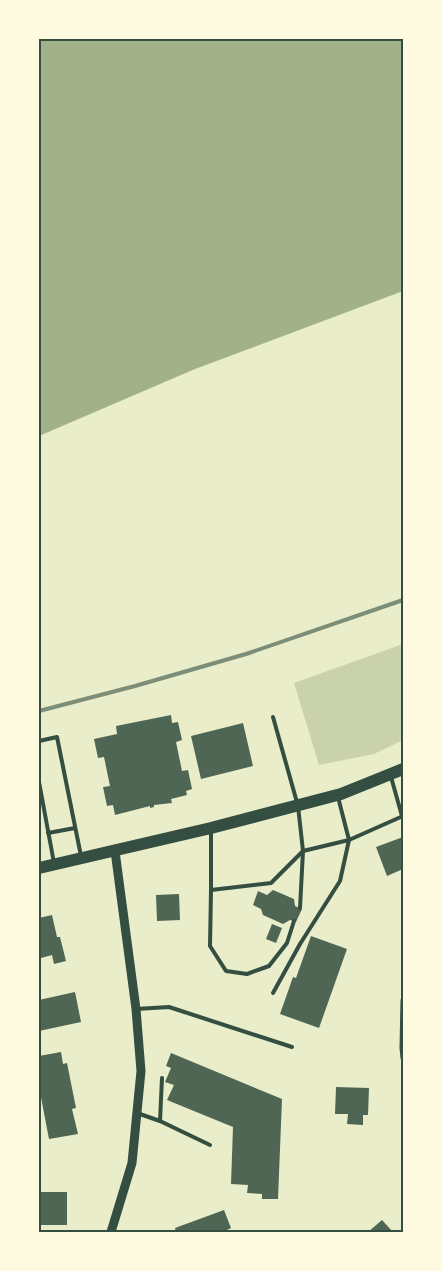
<svg xmlns="http://www.w3.org/2000/svg" width="442" height="1271" viewBox="0 0 442 1271" font-family="Barlow,sans-serif">
<style>
.green{fill:#cad2ad}
.water{fill:#a3b18a}
.building{fill:#4f6655}
.lines{fill:none;stroke-linecap:round;stroke-linejoin:round}
.service{stroke:#344e41;stroke-width:4}
.minor{stroke:#344e41;stroke-width:5}
.tertiary{stroke:#344e41;stroke-width:9}
.primary{stroke:#344e41;stroke-width:12}
.rail{stroke:#7c8e77;stroke-width:4}
.neatline{fill:none;stroke:#344e41;stroke-width:2}
</style>
<rect width="100%" height="100%" fill="#e9edc9"/>
<path class="green" d="M403,644V740L374,754L319,765L294,683Z"/>
<path class="water" d="M39,39H403V291L195,369L39,436Z"/>
<g class="building">
<path d="M171,715L172,723L178,722L182,740L176,742L182,771L188,770L192,789L186,791L187,795L171,799L172,803L154,805V807L150,808V806L115,815L113,805L107,806L103,787L110,786L104,757L98,758L94,739L117,734L116,726Z"/>
<path d="M243,723L253,766L201,779L191,736Z"/>
<path d="M403,837V869L387,876L376,847Z"/>
<path d="M273,890L294,899L295,906L302,909L296,922L290,920L283,924L263,915L261,909L253,905L258,891L267,895Z"/>
<path d="M179,894L180,920L157,921L156,895Z"/>
<path d="M52,915L57,937H60L66,961L54,964L52,955L41,958L39,953V918Z"/>
<path d="M272,924L282,928L276,943L266,939Z"/>
<path d="M311,936L347,949L319,1028L280,1014L293,977L296,978Z"/>
<path d="M75,992L81,1022L39,1031V1000Z"/>
<path d="M61,1052L63,1064L67,1063L76,1108L72,1109L78,1134L49,1139L39,1087V1056Z"/>
<path d="M171,1053L282,1099L278,1199H262V1194L247,1193L248,1185L231,1184L233,1127L167,1100L174,1085L165,1082L171,1068L166,1066Z"/>
<path d="M336,1087L369,1088L368,1115H363V1125L347,1124L348,1114H335Z"/>
<rect x="39" y="1192" width="28" height="33"/>
<path d="M224,1210L231,1228L227,1230L228,1232H176L175,1228Z"/>
<path d="M382,1220L393,1232H368Z"/>
</g>
<g class="lines">
<g class="service">
<path d="M39,741L57,737L81,856"/>
<path d="M391,777L402,816"/>
<path d="M39,782L54,863"/>
<path d="M338,797L349,840L403,816"/>
<path d="M211,830V890L271,883L303,851L298,806L273,717"/>
<path d="M48,833L75,828"/>
<path d="M211,890L210,946L226,971L247,974L269,966L287,943L294,921"/>
<path d="M273,993L300,944L340,881L349,840L303,851L300,908"/>
<path d="M136,1009L169,1007L292,1047"/>
<path d="M137,1113L160,1121L210,1145"/>
<path d="M160,1121L162,1078"/>
</g>
<path class="minor" d="M403,1000L402,1048L403,1058"/>
<path class="tertiary" d="M111,1232L132,1163L141,1071L136,1009L115,851"/>
<path class="primary" d="M39,868L211,828L341,794L403,769"/>
<path class="rail" d="M39,711L135,686L246,654L403,600"/>
</g>
<rect width="442" height="1271" fill="none" stroke="#fefae0" stroke-width="80"/>
<rect x="40" y="40" width="362" height="1191" class="neatline"/>
</svg>
